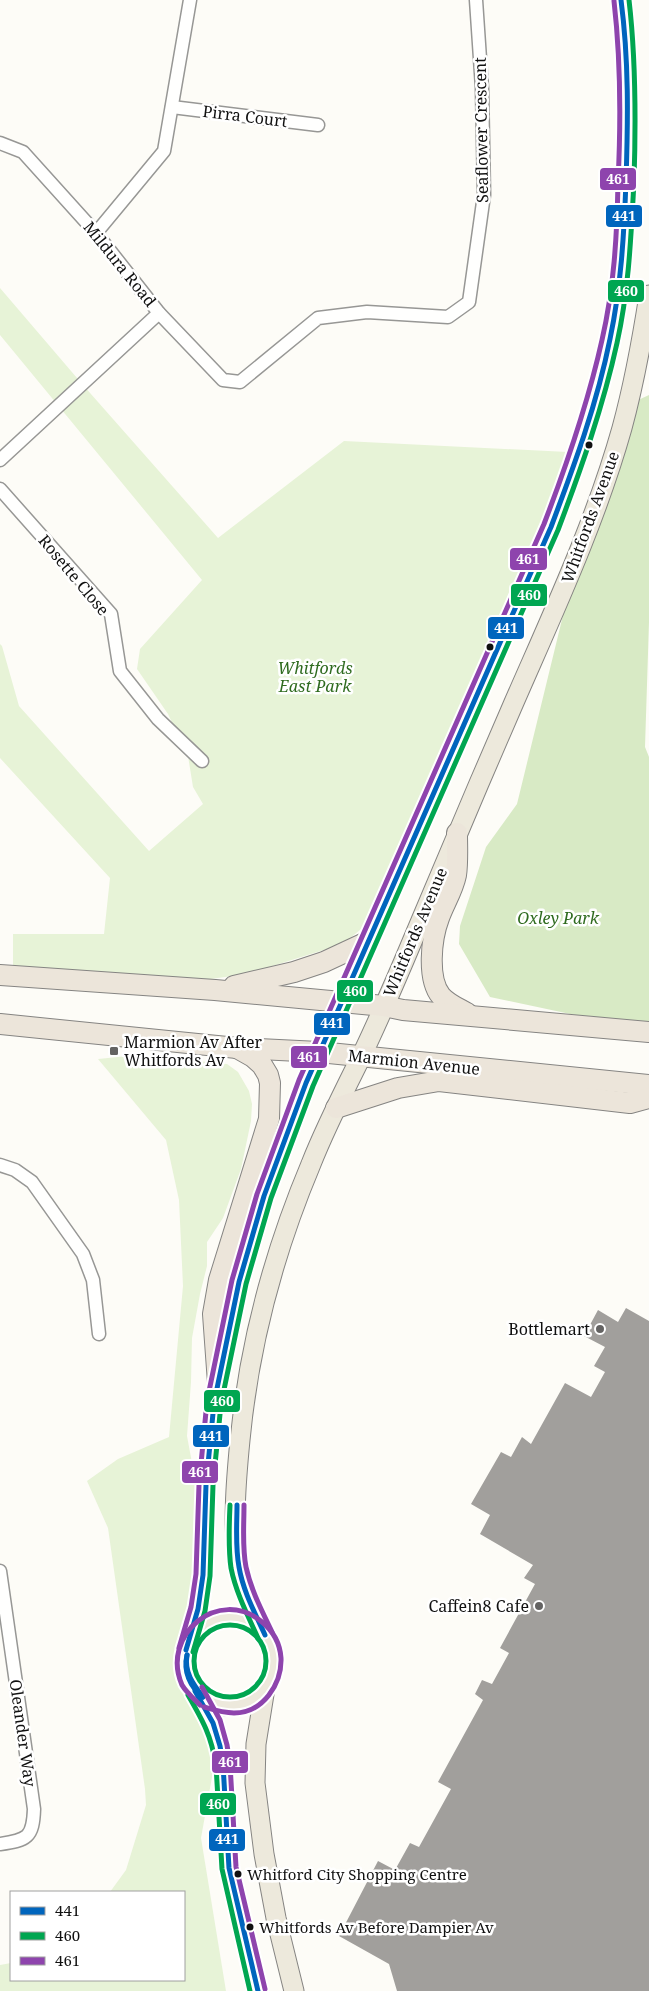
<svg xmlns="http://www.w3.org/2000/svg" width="649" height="1991" viewBox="0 0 649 1991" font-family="'Noto Serif',serif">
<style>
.green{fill:#e7f3d7}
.forest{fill:#d8eac5}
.building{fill:#a19f9c}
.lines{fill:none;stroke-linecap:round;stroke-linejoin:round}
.minor-casing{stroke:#979795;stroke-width:15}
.primary-casing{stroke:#858482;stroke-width:21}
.trunk-casing{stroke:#858482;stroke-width:22}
.minor{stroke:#fffffe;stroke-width:12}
.primary{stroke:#ede9dc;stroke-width:19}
.trunk{stroke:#ece5da;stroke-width:20}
.bus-1-casing{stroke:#fff;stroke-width:9}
.bus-2-casing{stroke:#fff;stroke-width:9}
.bus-3-casing{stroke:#fff;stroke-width:9}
.bus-1{stroke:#0065bd;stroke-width:5}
.bus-2{stroke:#00a651;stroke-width:5}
.bus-3{stroke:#8e44ad;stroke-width:5}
.bus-dot{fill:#111;stroke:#fff;stroke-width:2}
.poi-dot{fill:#646362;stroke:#fff;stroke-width:2}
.labels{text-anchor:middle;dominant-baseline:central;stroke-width:5;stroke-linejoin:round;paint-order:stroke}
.bus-label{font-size:15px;fill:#111;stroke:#fff;text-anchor:start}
.street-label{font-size:16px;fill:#111;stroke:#fff}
.park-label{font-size:16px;font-style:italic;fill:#2f6b1f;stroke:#fff}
.poi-label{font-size:16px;fill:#111;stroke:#fff;text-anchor:end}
.line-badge{stroke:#fff;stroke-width:2}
.badge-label{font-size:14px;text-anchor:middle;font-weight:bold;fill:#fff}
</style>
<rect width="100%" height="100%" fill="#fdfcf7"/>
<g class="green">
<path d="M0,288L83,385L218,538L344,441L588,453L513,601L372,920L343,944L247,974L196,981L13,969V934H104L110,878L0,758V644L2,646L19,706L149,851L203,804L193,787L188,756L168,714L137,669L140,649L202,580L0,335Z"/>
<path d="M138,1055L227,1064L238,1072L249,1091L252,1104L251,1121L241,1169L223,1218L207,1242V1266L200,1294L192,1338L191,1382L187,1436L205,1533L197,1594L175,1659L182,1692L200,1717L214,1766L201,1838L226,1991H0V1965L11,1963V1980H184V1892H110L126,1870L146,1805L145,1789L108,1528L87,1481L118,1459L169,1437L183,1286L179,1200L166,1140L98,1059Z"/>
</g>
<path class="forest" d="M649,395V622L645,747L649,757V1024L589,1018L490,997L459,944L460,926L486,847L517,804L567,599L636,401Z"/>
<path class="building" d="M626,1308L649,1321V1991H397L389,1964L339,1936L378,1861L395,1870L410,1843L419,1847L451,1789L438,1782L483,1700L475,1694L482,1680L492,1684L509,1653L500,1648L535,1584L524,1578L533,1565L480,1534L490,1515L471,1504L501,1452L511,1457L522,1437L531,1444L565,1383L591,1397L605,1372L594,1366L605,1347L584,1336L598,1310L618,1322Z"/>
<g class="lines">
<g class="minor-casing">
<g id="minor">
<path d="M172,107L318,125"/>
<path d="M0,143L23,152L96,233L159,313L223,380L240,382L318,318L367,312L448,317L469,302L484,195L482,88L476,0"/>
<path d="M96,233L164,151L190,0"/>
<path d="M0,460L159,313"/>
<path d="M0,489L111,614L120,671L158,719L202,761"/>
<path d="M0,1165L15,1170L32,1182L83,1254L93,1280L99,1334"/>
<path d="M0,1571L34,1809C33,1838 27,1840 0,1844"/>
</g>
</g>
<g class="primary-casing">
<g id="primary">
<circle cx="229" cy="1662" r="44"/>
<path d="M265,1635C255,1614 243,1592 239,1569C232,1528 236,1481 240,1440C249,1345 274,1252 311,1164C324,1131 340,1099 356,1067C373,1033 388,998 403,963C439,877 475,792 512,707C552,615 595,524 622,428C634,384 642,340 649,295"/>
<path d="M186,1650L198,1609L203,1575L206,1485L214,1403L239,1282L264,1196L306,1083L551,527C577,458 602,387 615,314C623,270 625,225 626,182C629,121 630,60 621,0"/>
<path d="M265,1688L256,1744L255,1783L264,1854L276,1918L294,1991"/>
<path d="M195,1691L213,1723L220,1746L223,1764L229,1868L258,1991"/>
</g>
</g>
<g class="trunk-casing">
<g id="trunk">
<path d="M457,833C457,847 458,862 456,875C453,890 444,904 439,918C431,939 427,979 441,996C448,1004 458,1008 467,1013"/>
<path d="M0,975L215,990L384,1006L403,1010L649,1032"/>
<path d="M234,986L294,972L324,962L369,941"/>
<path d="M0,1024L237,1048L319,1052L649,1085"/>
<path d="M336,1108L398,1088L439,1081L630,1103L649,1098"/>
<path d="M218,1383L213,1314L219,1280L269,1119L270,1083L268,1075L262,1065L253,1057L237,1048"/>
</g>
</g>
<use href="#minor" class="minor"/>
<use href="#primary" class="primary"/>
<use href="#trunk" class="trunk"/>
<g class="bus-1-casing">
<g id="bus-1">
<path d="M237,1505C237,1525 235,1546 239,1567C243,1591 255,1613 265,1635"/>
<path d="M186,1650L198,1609L203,1575L206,1485L214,1403L239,1282L264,1196L306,1083L551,527C574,466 597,404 610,339C621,287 624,235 626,181C628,120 629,61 621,0"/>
<path d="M187,1655C184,1672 193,1684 203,1697"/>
<path d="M187,1655C183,1671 190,1687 203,1697"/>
<path d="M195,1691L213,1723L220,1746L223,1764L229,1868L258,1991"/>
</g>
</g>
<g class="bus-2-casing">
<g id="bus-2">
<path d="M230,1505C229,1526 228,1547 231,1568C236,1593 248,1616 258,1638"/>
<circle cx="230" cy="1661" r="36"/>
<path d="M193,1652L205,1611L210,1576L213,1485L221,1404L246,1284L271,1198L313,1086L558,530C581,469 603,407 617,343C629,289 631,236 634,181C636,120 636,60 629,0"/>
<path d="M188,1695C203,1721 211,1735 216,1765L222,1869L250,1991"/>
</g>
</g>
<g class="bus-3-casing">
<g id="bus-3">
<path d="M244,1505C244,1526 242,1547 246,1567C251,1590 262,1611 272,1632"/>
<path d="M179,1648L191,1607L196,1574L199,1485L207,1401L232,1280L257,1194L299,1080L544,524C567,464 588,403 602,340C614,288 617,236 618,182C621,121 621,62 614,1"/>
<path d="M202,1687L220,1720L227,1745L230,1764L236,1867L265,1989"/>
<path d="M200,1705C194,1699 186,1692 182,1685C160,1635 219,1586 262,1622C273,1631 280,1644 281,1658C282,1684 263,1713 234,1713C223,1713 214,1710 204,1707"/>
</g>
</g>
<use href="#bus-1" class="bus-1"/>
<use href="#bus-2" class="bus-2"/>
<use href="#bus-3" class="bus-3"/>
</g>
<g class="bus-dot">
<circle cx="589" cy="445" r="4.5"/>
<circle cx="490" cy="647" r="4.5"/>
<circle cx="238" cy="1874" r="4.5"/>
<circle cx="250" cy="1927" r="4.5"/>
</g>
<g class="poi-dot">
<rect x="109" y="1046" width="10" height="10" rx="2.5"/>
<circle cx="600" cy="1329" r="5"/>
<circle cx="539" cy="1606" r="5"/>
</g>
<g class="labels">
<g class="bus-label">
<text x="247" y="1874">Whitford City Shopping Centre</text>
<text x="259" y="1927">Whitfords Av Before Dampier Av</text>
</g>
<g class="street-label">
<text transform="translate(245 116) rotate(7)">Pirra Court</text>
<text transform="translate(481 130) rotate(-91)">Seaflower Crescent</text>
<text transform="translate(120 264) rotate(51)">Mildura Road</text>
<text transform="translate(590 517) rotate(-70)">Whitfords Avenue</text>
<text transform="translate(74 575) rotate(50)">Rosette Close</text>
<text transform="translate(415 932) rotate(-67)">Whitfords Avenue</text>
<text transform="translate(414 1062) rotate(6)">Marmion Avenue</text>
<text transform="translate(23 1733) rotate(82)">Oleander Way</text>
</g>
<g class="park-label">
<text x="315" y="668">Whitfords<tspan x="315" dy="18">East Park</tspan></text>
<text x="558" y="918">Oxley Park</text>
</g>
<g class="poi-label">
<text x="124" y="1042" text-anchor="start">Marmion Av After<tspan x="124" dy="18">Whitfords Av</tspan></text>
<text x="590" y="1329">Bottlemart</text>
<text x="529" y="1606">Caffein8 Cafe</text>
</g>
</g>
<g class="line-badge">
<rect x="599" y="167" width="38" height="24" rx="5" fill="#8e44ad"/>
<rect x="605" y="204" width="38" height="24" rx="5" fill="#0065bd"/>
<rect x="607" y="279" width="38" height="24" rx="5" fill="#00a651"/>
<rect x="509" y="547" width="39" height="24" rx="5" fill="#8e44ad"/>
<rect x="510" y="583" width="38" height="24" rx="5" fill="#00a651"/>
<rect x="487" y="616" width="38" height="24" rx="5" fill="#0065bd"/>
<rect x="336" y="979" width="38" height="24" rx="5" fill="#00a651"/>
<rect x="313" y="1012" width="38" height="24" rx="5" fill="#0065bd"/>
<rect x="290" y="1045" width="38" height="24" rx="5" fill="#8e44ad"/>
<rect x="203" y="1389" width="38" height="24" rx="5" fill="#00a651"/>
<rect x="192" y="1424" width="38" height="24" rx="5" fill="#0065bd"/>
<rect x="181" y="1460" width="38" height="24" rx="5" fill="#8e44ad"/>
<rect x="211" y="1750" width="38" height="24" rx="5" fill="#8e44ad"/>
<rect x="199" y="1792" width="38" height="24" rx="5" fill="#00a651"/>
<rect x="208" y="1828" width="38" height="24" rx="5" fill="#0065bd"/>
</g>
<g class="badge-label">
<text x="618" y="184">461</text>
<text x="624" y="221">441</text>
<text x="626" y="296">460</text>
<text x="528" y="564">461</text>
<text x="529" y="600">460</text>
<text x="506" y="633">441</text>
<text x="355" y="996">460</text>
<text x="332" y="1028">441</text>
<text x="309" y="1062">461</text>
<text x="222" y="1406">460</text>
<text x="211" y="1441">441</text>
<text x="200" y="1477">461</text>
<text x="230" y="1767">461</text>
<text x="218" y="1809">460</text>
<text x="227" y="1844">441</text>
</g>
<rect x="10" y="1891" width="175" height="90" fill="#ffffff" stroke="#a0a0a0"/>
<rect x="20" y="1907" width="25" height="8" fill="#0065bd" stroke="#a0a0a0"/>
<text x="55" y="1916" font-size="15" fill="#111111">441</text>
<rect x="20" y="1932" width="25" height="8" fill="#00a651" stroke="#a0a0a0"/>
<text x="55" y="1941" font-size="15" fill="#111111">460</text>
<rect x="20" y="1957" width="25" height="8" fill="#8e44ad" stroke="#a0a0a0"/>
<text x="55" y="1966" font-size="15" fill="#111111">461</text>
</svg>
